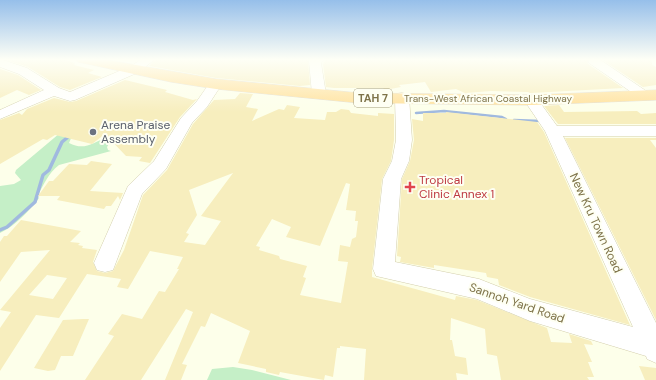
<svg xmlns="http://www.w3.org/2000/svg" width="656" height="380" viewBox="0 0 656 380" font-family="'DM Sans',sans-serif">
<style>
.green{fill:#c5efc7}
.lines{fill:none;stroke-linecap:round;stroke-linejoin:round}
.stream-far1{stroke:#a0b9df;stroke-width:2.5}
.stream{stroke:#a0b9df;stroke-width:3.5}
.building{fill:#f7eebe;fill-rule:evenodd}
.minor-casing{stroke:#d4cfad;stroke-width:1}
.highway-casing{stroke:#e0ddd3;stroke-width:1}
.minor{fill:#fff;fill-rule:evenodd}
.highway{fill:#ffe19b;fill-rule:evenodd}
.worship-dot{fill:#6b7280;stroke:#fefff3;stroke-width:1.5}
.health-dot{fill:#e0444e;stroke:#fefff3;stroke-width:1.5}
.labels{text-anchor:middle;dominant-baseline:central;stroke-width:4;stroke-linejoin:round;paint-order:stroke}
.far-street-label{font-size:10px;fill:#7e7349;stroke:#fefff3}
.shield{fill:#fefff3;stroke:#a49d7c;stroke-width:1}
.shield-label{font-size:11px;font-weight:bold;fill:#7e7349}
.worship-label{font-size:12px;fill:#5b616d;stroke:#fefff3;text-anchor:start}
.health-label{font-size:12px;fill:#be3a42;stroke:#fefff3;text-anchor:start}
.street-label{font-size:12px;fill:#7e7349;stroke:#fefff3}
</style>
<rect width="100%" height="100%" fill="#fdffea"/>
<g class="green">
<path d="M60,133L72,136L69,143C84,151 93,143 107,137L112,139L107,147L108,150L111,151L59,165C48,173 44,185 37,196L39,198C29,211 15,226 0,233V186L14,184L21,180L15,173L16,170Z"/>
<path d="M233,367L252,370L291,380H207L212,369Z"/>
</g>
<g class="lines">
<g class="stream-far1">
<path d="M416,113L444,111L502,117L506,119"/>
<path d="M514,120L541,121"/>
<path d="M66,138L69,136"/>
</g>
<path class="stream" d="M0,230L7,227L35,202L43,175L49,170L62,142L68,137"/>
</g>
<g class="building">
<path d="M3,59H62L75,63L74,65L94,70L88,73L102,77L70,90L60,87L28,67Z"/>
<path d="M156,59H309L308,61L310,85L300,86L216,78L149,66Z"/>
<path d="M326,59H587L588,64L623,88L530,93L528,92L491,91L465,93L456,89L431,92L425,82L399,85L401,87L385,90L383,88H334L326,87L323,64Z"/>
<path d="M601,59H652V65L656,67V85L643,87Z"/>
<path d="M0,69L18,75L41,90L29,95L17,90L0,98Z"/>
<path d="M125,80L167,90L165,92L193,100L197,99L180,117L150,163L139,161L142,157L126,156L105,134L92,144L55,135L47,140L43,139L0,164V120L19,113L22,115L27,109L54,98L70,102L76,101Z"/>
<path d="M240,93L253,94L246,107L258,109L252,121L279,109L284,110L287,105L300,107L294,118L325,120L327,112H336L341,109L349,110L351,113L378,116V113L394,114V140L391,161L382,179L372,269V277L455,300L456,296L477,300L547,328L551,342L572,343L569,334L591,341L593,345L584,344L592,362H588L594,377H587L589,380H501L497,356L487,354L485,329L451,318L450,340H452L455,356L466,358L468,375L456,373L457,380H364L366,349L340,346V348H337L333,377L325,375L324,380L280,372L279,375L266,372V369L238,363L250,331L211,313L205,327L201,326L182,364L187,365L181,380H165L193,312L186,309L141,380H85L114,336L108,334L122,314L142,319L159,291L165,292L179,269H177L183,257L150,251L128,289L117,287L121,279L87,274L59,318L36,315L0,371V328L11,312L0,310L50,250L21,252L0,282V242L4,236H7L21,220L81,231L70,242L80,243L78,245L83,246L82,248L97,250L93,262L97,271L105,273L113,271L124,250L143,195L167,170L193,124L214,100L235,99ZM233,173L201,216L221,221L205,245L184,242L189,234L186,233L197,215L189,190ZM346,183L350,184L346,210L356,211L355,221H358L356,237L352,239L350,247L340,245L338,261L348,262L341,303L300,295L306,278L303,277L307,266L280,259L279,256L259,250L260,247L256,246L272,219L291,227L286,237L320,246ZM47,275L67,278L53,299L29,295Z"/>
<path d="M559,105L564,112L637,111L641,114L656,113V124H558L544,106Z"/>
<path d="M446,112L537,122L544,132L630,325L530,297L499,285L498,279L487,277L486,273L434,265V268L400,262L401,257L397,256L402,179L410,161L414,140L412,119L423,121V113H446Z"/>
<path d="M565,138H656V140H650L656,148V320Z"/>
<path d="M91,161L112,164L90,191L123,193L120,200L118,196L111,206H106L104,209L57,200L60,196H38L49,181H53L69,164L87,165Z"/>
<path d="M83,319H89L73,356H61L55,370L48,371L34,368L63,320Z"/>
<path d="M639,366L656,368V380H645Z"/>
</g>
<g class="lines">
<g class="minor-casing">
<g id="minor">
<path d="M0,59L27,68L59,88L70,92L131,66L142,59H155L139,72L75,100L70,101L54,96L0,119V110L44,90L19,74L0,67Z"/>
<path d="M311,59H325L321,63L326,94L324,97H314L312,94L309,61Z"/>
<path d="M588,59H599L652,95L650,98H640L589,63Z"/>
<path d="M216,80L222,84L207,107L192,123L166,169L142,194L113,270L105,272L97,270L94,263L128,186L154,161L181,118L197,101L211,81Z"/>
<path d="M402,93L407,94L409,97L412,140L409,161L401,179L395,262L479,279L530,299L633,327L545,131L524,100L526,97H536L557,126H656V136H563L656,323V363L647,359L646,356L530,321L477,299L376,276L373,269L383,179L392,161L396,140L395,97L397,94Z"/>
</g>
</g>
<g class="highway-casing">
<path id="highway" d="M76,59H102L216,79L359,93L531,95L656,90V100L531,105L359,103L216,89L171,82L83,63L78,62Z"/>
</g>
<use href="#minor" class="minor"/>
<use href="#highway" class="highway"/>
</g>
<linearGradient id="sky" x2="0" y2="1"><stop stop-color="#96bfea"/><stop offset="0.53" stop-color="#fefff6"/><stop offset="1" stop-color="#fefff6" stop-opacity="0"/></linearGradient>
<rect width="656" height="112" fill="url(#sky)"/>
<circle class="worship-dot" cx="93" cy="132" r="4"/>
<path class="health-dot" d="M408 181h4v4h4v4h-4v4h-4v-4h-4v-4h4z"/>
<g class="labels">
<g class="far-street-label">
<text x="488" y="98">Trans-West African Coastal Highway</text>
</g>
<rect class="shield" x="354" y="89" width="38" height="18" rx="3"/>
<g class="shield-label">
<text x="373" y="98">TAH 7</text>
</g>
<g class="worship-label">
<text x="101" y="125">Arena Praise<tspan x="101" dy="14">Assembly</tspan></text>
</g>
<g class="health-label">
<text x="419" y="180">Tropical<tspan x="419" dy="14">Clinic Annex 1</tspan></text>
</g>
<g class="street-label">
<text transform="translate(596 223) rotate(65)">New Kru Town Road</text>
<text transform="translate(517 303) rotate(19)">Sannoh Yard Road</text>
</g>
</g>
</svg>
